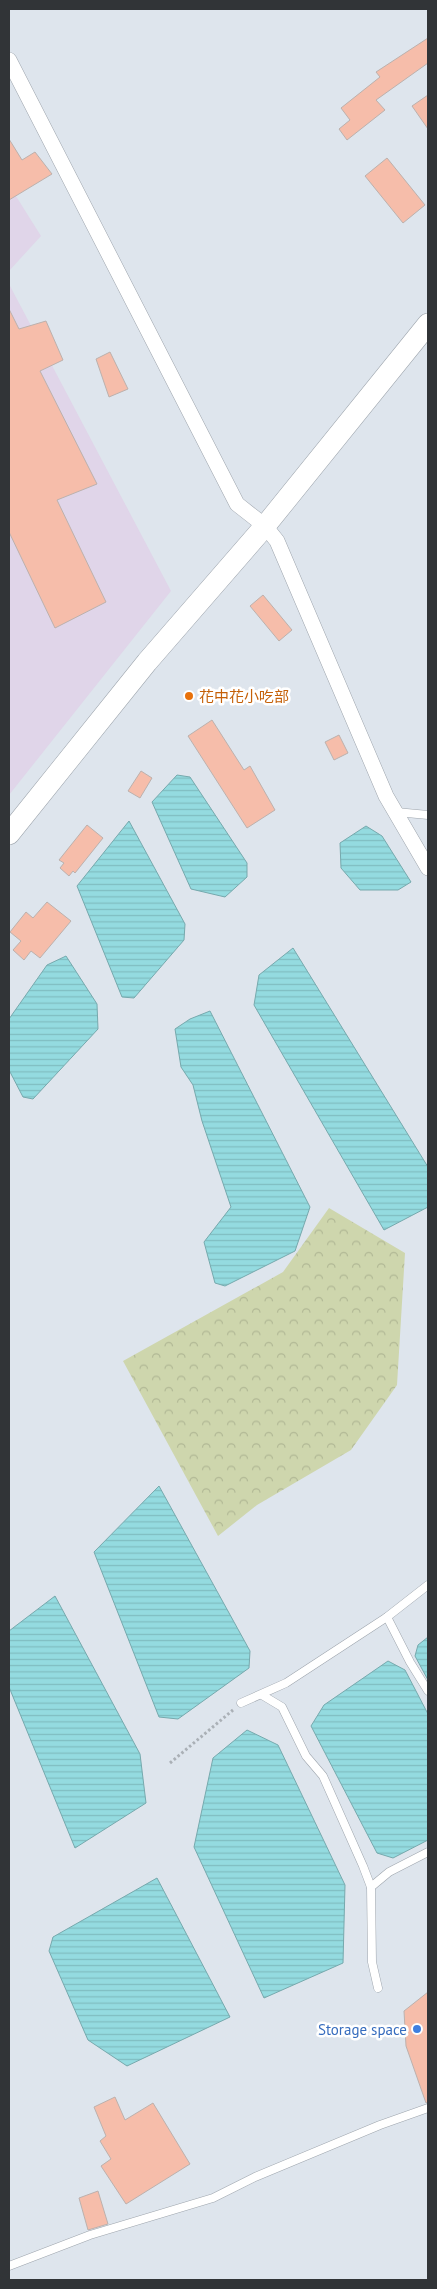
<svg xmlns="http://www.w3.org/2000/svg" width="437" height="2289" viewBox="0 0 437 2289" font-family="'PT Sans','Noto Sans TC',sans-serif">
<style>
.industrial{fill:#e0d5e9}
.forest{fill:url(#forest-crowns)}
.water{fill:url(#water-rules);stroke:#76a9ad}
.building{fill:#f6bdaa;stroke:#bcb1ad}
.lines{fill:none;stroke-linecap:round;stroke-linejoin:round}
.lane-casing{stroke:#9ea5ad;stroke-width:9}
.street-casing{stroke:#9ea5ad;stroke-width:16}
.secondary-casing{stroke:#9ea5ad;stroke-width:22}
.path{stroke:#aab0b6;stroke-width:3;stroke-dasharray:2.5 2.5;stroke-linecap:butt}
.lane{stroke:#fff;stroke-width:8}
.street{stroke:#fff;stroke-width:15}
.secondary{stroke:#fff;stroke-width:21}
.food-dot{fill:#e8710a;stroke:#fff;stroke-width:2}
.shop-dot{fill:#3f7fe0;stroke:#fff;stroke-width:2}
.labels{text-anchor:middle;dominant-baseline:central;stroke-width:5;stroke-linejoin:round;paint-order:stroke}
.food-label{font-size:15px;fill:#c56008;stroke:#fff;text-anchor:start}
.shop-label{font-size:15px;fill:#366cbe;stroke:#fff;text-anchor:end}
</style>
<defs>
<pattern id="forest-crowns" width="20" height="18" patternUnits="userSpaceOnUse" patternTransform="scale(1.25)"><rect width="20" height="18" fill="#ced6ad"/><path d="M2 6a3 3 0 1 1 6 0M12 15a3 3 0 1 1 6 0" fill="none" stroke="#b1b895"/></pattern>
<pattern id="water-rules" width="6" height="5" patternUnits="userSpaceOnUse" patternTransform="scale(1.25)"><rect width="6" height="5" fill="#94dbe0"/><path d="M0 2.5h6" fill="none" stroke="#80bdc1"/></pattern>
</defs>
<rect width="100%" height="100%" fill="#dee5ed"/>
<g class="industrial">
<path d="M9,185L41,236L9,271Z"/>
<path d="M9,284L171,591L9,795Z"/>
</g>
<path class="forest" d="M329,1208L405,1253L397,1385L351,1450L257,1505L218,1536L123,1361L283,1272Z"/>
<g class="water">
<path d="M177,775L190,777L247,863V877L225,897L191,889L152,802Z"/>
<path d="M129,821L185,924L184,940L134,998L122,997L77,886Z"/>
<path d="M366,826L382,836L411,882L398,890H360L341,868L340,843Z"/>
<path d="M293,948L428,1167V1207L384,1230L254,1005L259,975Z"/>
<path d="M66,956L97,1004L98,1029L33,1099L23,1097L9,1070V1019L47,965Z"/>
<path d="M210,1011L310,1207L295,1251L225,1286L215,1283L204,1242L231,1207L202,1121L193,1085L181,1067L175,1029L190,1019Z"/>
<path d="M159,1486L250,1651L249,1668L178,1719L159,1717L94,1552Z"/>
<path d="M55,1596L140,1754L146,1803L75,1848L9,1687V1631Z"/>
<path d="M428,1637V1680L415,1656L418,1645Z"/>
<path d="M388,1661L405,1670L428,1714V1840L393,1858L377,1853L311,1726L324,1705Z"/>
<path d="M247,1730L278,1745L345,1885L343,1963L264,1998L194,1847L213,1758Z"/>
<path d="M157,1878L230,2017L127,2066L88,2040L49,1951L53,1937Z"/>
</g>
<g class="building">
<path d="M428,38V63L376,100L385,110L347,140L339,129L350,120L341,108L380,77L376,72Z"/>
<path d="M428,95V129L412,106Z"/>
<path d="M9,139L22,160L35,152L52,174L9,200Z"/>
<path d="M387,158L425,205L403,223L365,176Z"/>
<path d="M9,309L19,329L46,321L63,360L40,371L97,484L57,500L106,602L55,628L9,532Z"/>
<path d="M110,352L128,389L109,397L96,359Z"/>
<path d="M263,595L292,630L279,641L250,606Z"/>
<path d="M212,720L244,770L250,766L275,810L247,828L188,736Z"/>
<path d="M339,735L348,753L334,760L325,742Z"/>
<path d="M141,771L152,778L140,798L128,791Z"/>
<path d="M87,825L103,838L75,873L73,871L69,876L60,868L64,863L59,860Z"/>
<path d="M47,902L71,921L40,958L31,951L24,960L13,950L21,941L10,932L26,912L33,918Z"/>
<path d="M428,1992V2102L426,2103L406,2046L404,2011Z"/>
<path d="M115,2097L125,2120L153,2103L190,2164L126,2204L101,2166L111,2159L100,2141L106,2136L94,2107Z"/>
<path d="M98,2191L108,2224L88,2230L79,2198Z"/>
</g>
<g class="lines">
<g class="lane-casing">
<g id="lane">
<path d="M396,812L428,815"/>
<path d="M387,1617L410,1662L428,1691"/>
<path d="M262,1695L282,1707L306,1756L323,1776L363,1866L371,1887L372,1962L378,1988"/>
<path d="M241,1703L286,1683L387,1617L428,1585"/>
<path d="M371,1887L389,1872L428,1852"/>
<path d="M9,2266L90,2235L213,2198L255,2177L380,2125L428,2108"/>
</g>
</g>
<g class="street-casing">
<path id="street" d="M9,60L237,504L265,526L277,541L386,796L428,868"/>
</g>
<g class="secondary-casing">
<path id="secondary" d="M9,834L147,662L265,526L428,324"/>
</g>
<path class="path" d="M170,1763L233,1710"/>
<use href="#lane" class="lane"/>
<use href="#street" class="street"/>
<use href="#secondary" class="secondary"/>
</g>
<circle class="food-dot" cx="189" cy="696" r="5"/>
<circle class="shop-dot" cx="417" cy="2029" r="5"/>
<g class="labels">
<g class="food-label">
<text x="199" y="696">花中花小吃部</text>
</g>
<g class="shop-label">
<text x="407" y="2029">Storage space</text>
</g>
</g>
<rect width="437" height="2289" fill="none" stroke="#313437" stroke-width="20"/>
</svg>
